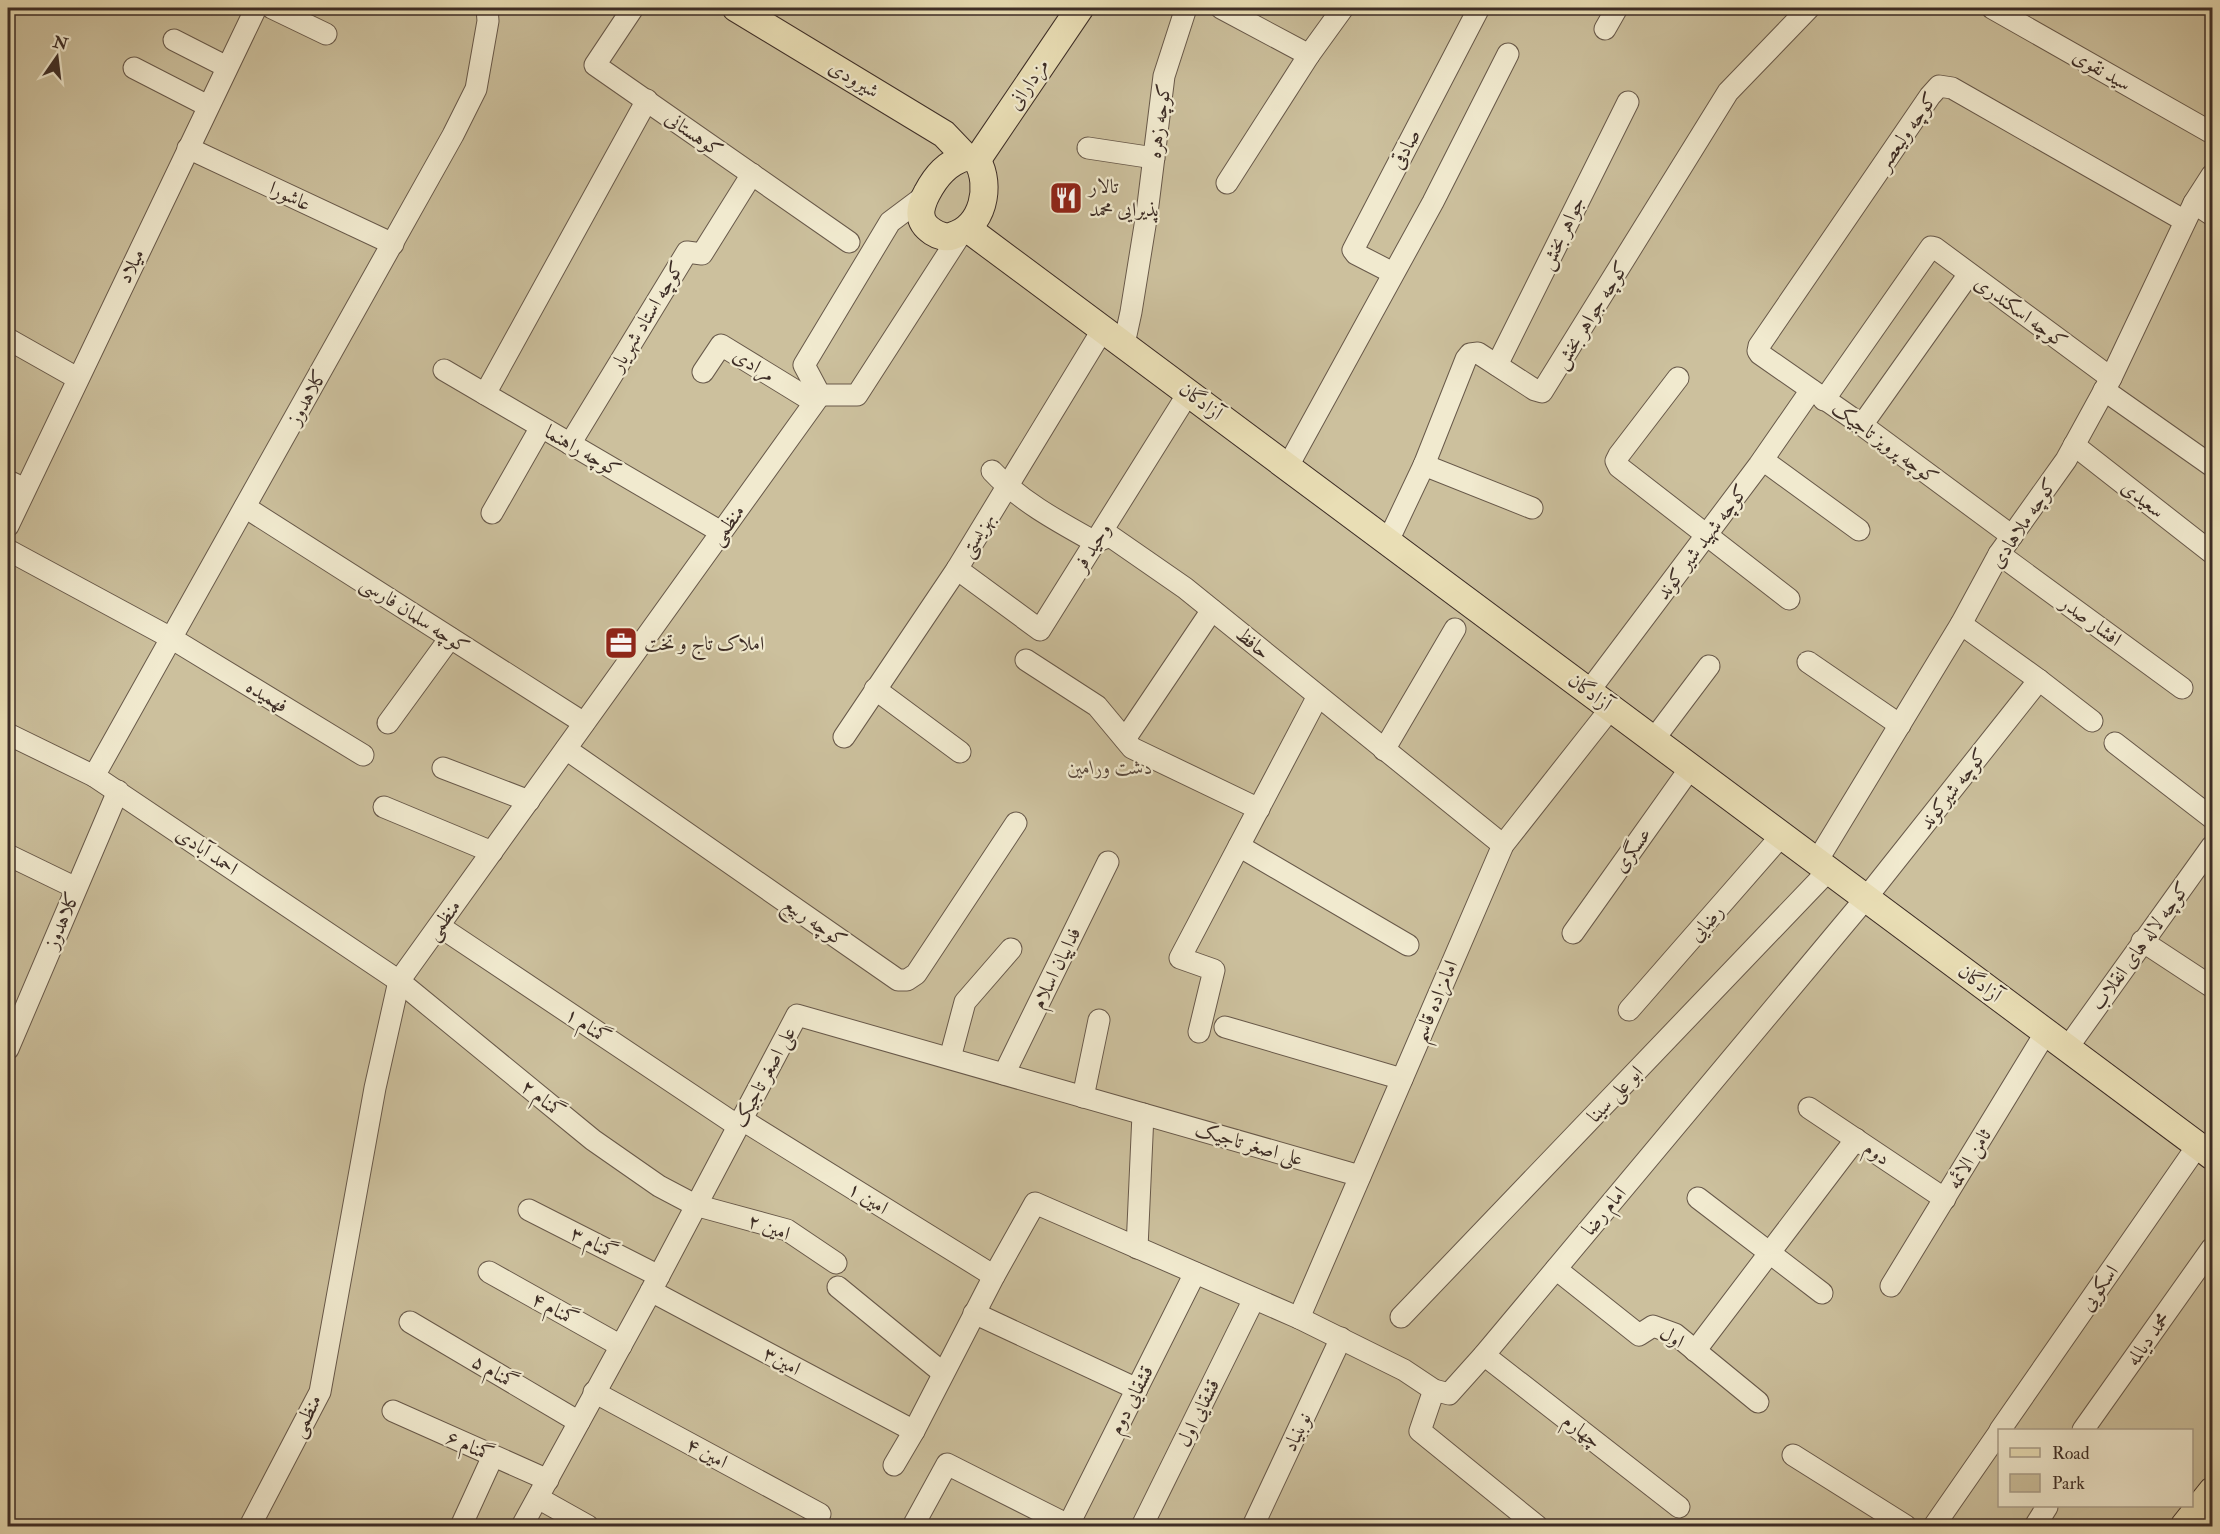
<svg xmlns="http://www.w3.org/2000/svg" width="2220" height="1534" viewBox="0 0 2220 1534" font-family="'IM FELL Double Pica',Amiri,serif">
<style>
.green{fill:#ccc09d;stroke:#847662;stroke-width:1.5;fill-rule:evenodd}
.lines{fill:none;stroke-linecap:round;stroke-linejoin:round}
.minor-casing{stroke:#68594a;stroke-width:23}
.major-casing{stroke:#3d2d26;stroke-width:29}
.minor{stroke:#f1eacf;stroke-width:21}
.major{stroke:#e9deb5;stroke-width:27}
.labels{text-anchor:middle;dominant-baseline:central;stroke-width:4.5;stroke-linejoin:round;paint-order:stroke}
.street-label{font-size:20px;fill:#3d2d26;stroke:#f1eacf}
.poi-label{font-size:20px;fill:#3d2d26;stroke:#f1eacf;text-anchor:start}
.park-label{font-size:20px;font-style:italic;fill:#5a4a3e;stroke:#f1eacf}
</style>
<rect width="100%" height="100%" fill="#e9deb5"/>
<filter id="stains"><feTurbulence type="fractalNoise" baseFrequency=".00333" numOctaves="4"/><feColorMatrix values="0 0 0 0 .2 0 0 0 0 .09 0 0 0 0 .02 0 0 0 .5 -.17"/></filter>
<radialGradient id="worn" r=".72"><stop offset=".6" stop-color="#630" stop-opacity="0"/><stop offset="1" stop-color="#630" stop-opacity=".3"/></radialGradient>
<path class="green" d="M8,8H2212V1526H8ZM2000,1430H2192V1506H2000Z"/>
<g class="lines">
<g class="minor-casing">
<g id="minor">
<path d="M272,8L326,34"/>
<path d="M633,8L595,65L849,242"/>
<path d="M1221,8L1309,55L1343,8"/>
<path d="M1992,8L2212,133"/>
<path d="M1605,29L1617,8"/>
<path d="M174,40L227,67"/>
<path d="M134,68L208,106"/>
<path d="M188,148L393,244"/>
<path d="M1088,148L1154,158"/>
<path d="M1227,183L1309,55"/>
<path d="M926,195L890,222L804,365L820,395H857L962,232"/>
<path d="M2194,203L2212,215"/>
<path d="M1393,273L1356,254L1353,250L1479,8"/>
<path d="M8,339L77,378"/>
<path d="M1124,344L1131,312L1147,213L1164,76L1186,8"/>
<path d="M1497,365L1628,102"/>
<path d="M444,370L721,532"/>
<path d="M703,372L721,345L814,402"/>
<path d="M1678,378L1619,455L1616,461L1619,467L1789,599"/>
<path d="M2104,390L2212,466"/>
<path d="M485,394L647,100"/>
<path d="M1824,400L1931,247L1935,248L2111,378"/>
<path d="M1862,425L1969,274"/>
<path d="M570,444L687,252L702,254L752,174"/>
<path d="M2074,445L2212,553"/>
<path d="M1763,460L1859,530"/>
<path d="M1424,465L1532,508"/>
<path d="M1288,466L1433,202L1508,54"/>
<path d="M992,471C1020,501 1059,522 1095,542L1110,536L1185,588L1503,845"/>
<path d="M8,481L25,489"/>
<path d="M245,507L584,723"/>
<path d="M492,513L541,427"/>
<path d="M8,526L256,8"/>
<path d="M2012,536L1862,425L1760,354L1758,351L1759,346L1930,96L1939,86L1952,88L2185,221"/>
<path d="M1388,541L1424,465L1466,359L1470,354L1478,353L1535,390L1542,392L1728,92L1809,8"/>
<path d="M8,550L171,638L363,755"/>
<path d="M1999,554L2182,688"/>
<path d="M957,569L1040,630L1189,392"/>
<path d="M1961,624L2039,680L2092,721"/>
<path d="M1026,660L1097,706L1132,748L1259,809"/>
<path d="M1808,662L1900,725"/>
<path d="M875,689L960,752"/>
<path d="M1589,691L1759,465L1811,390"/>
<path d="M388,723L450,638"/>
<path d="M8,734L94,776L399,981L593,1140L659,1186L695,1205L787,1230L836,1263"/>
<path d="M844,737L957,569L1103,329"/>
<path d="M1125,739L1212,610"/>
<path d="M1654,739L1709,666"/>
<path d="M2115,743L2212,818"/>
<path d="M566,749L898,980H907L916,974L1016,823"/>
<path d="M1384,750L1455,629"/>
<path d="M443,768L529,801"/>
<path d="M94,776L453,135L476,89L488,21L487,8"/>
<path d="M384,807L492,852"/>
<path d="M1239,846L1408,945"/>
<path d="M8,855L76,888"/>
<path d="M1817,861L1961,624L1999,554L2066,460L2111,378L2194,203L2212,175"/>
<path d="M439,926L738,1126"/>
<path d="M1573,933L1691,767"/>
<path d="M2142,941L2212,987"/>
<path d="M1629,1010L1782,835"/>
<path d="M1225,1027L1402,1079"/>
<path d="M1199,1032L1214,970L1180,958L1318,696"/>
<path d="M2068,1047L2212,846"/>
<path d="M8,1049L118,791"/>
<path d="M950,1058L965,1002L1011,949"/>
<path d="M1004,1074L1108,862"/>
<path d="M1083,1097L1099,1020"/>
<path d="M1809,1108L1945,1199"/>
<path d="M741,1119L994,1276"/>
<path d="M1698,1198L1822,1293"/>
<path d="M529,1210L659,1276"/>
<path d="M1137,1248L1143,1114"/>
<path d="M1556,1269L1639,1335L1653,1326L1675,1334L1758,1402"/>
<path d="M489,1272L621,1346"/>
<path d="M1891,1286L2046,1032"/>
<path d="M838,1287L943,1373"/>
<path d="M651,1291L914,1431"/>
<path d="M974,1313L1137,1389"/>
<path d="M1401,1317L1829,870"/>
<path d="M1299,1318L1503,845L1611,708"/>
<path d="M410,1322L579,1422"/>
<path d="M1695,1351L1856,1139"/>
<path d="M1484,1355L1679,1507"/>
<path d="M1434,1390L1420,1431L1537,1526"/>
<path d="M594,1392L820,1514"/>
<path d="M393,1411L548,1480"/>
<path d="M2000,1430L2198,1145"/>
<path d="M2083,1430L2212,1248"/>
<path d="M1793,1455L1906,1526"/>
<path d="M894,1465L914,1431L994,1276L1035,1203L1299,1318L1404,1370L1434,1390L1449,1394L1484,1355L1866,898L2039,680"/>
<path d="M538,1498L588,1526"/>
<path d="M250,1526L320,1392L375,1088L399,981L820,395"/>
<path d="M461,1526L493,1456"/>
<path d="M522,1526L651,1291L797,1015L1360,1176"/>
<path d="M913,1526L947,1464L1068,1525"/>
<path d="M1068,1526L1195,1273"/>
<path d="M1142,1526L1254,1299"/>
<path d="M1253,1526L1341,1338"/>
<path d="M1934,1526L2000,1431"/>
<path d="M2035,1526L2047,1507"/>
</g>
</g>
<g class="major-casing">
<g id="major">
<path d="M736,8L944,134L966,157"/>
<path d="M966,157L977,160C992,186 983,227 952,236C941,240 922,228 921,215C920,209 924,198 927,193C936,176 947,163 966,157Z"/>
<path d="M977,160L1080,8"/>
<path d="M968,229L2212,1156"/>
<path d="M2184,1526L2212,1491"/>
</g>
</g>
<use href="#minor" class="minor"/>
<use href="#major" class="major"/>
</g>
<defs>
<g id="restaurant-square" transform="scale(1.725)"><rect x="-9" y="-9" width="18" height="18" rx="4" fill="#8f2418" stroke="#f1eacf"/><path d="M-5-6h1v4h1v-4h1v4h1v-4h1v5L-1.5 .5V6h-2V.5L-5-1ZM5-6V6H3V1.5H1.5Q1.5-4 5-6Z" fill="#fff"/></g>
<g id="office-square" transform="scale(1.725)"><rect x="-9" y="-9" width="18" height="18" rx="4" fill="#8f2418" stroke="#f1eacf"/><path d="M-6-3h4V-5.5h4V-3h4V5H-6ZM-1-4.5V-3h2v-1.5ZM-6 0V1H6V0Z" fill="#fff"/></g>
</defs>
<g fill-rule="evenodd">
<use href="#restaurant-square" x="1066" y="198"/>
<use href="#office-square" x="621" y="643"/>
</g>
<g class="labels">
<g class="street-label">
<text transform="translate(2102 70) rotate(30)">سید نقوی</text>
<text transform="translate(854 79) rotate(31)">شیرودی</text>
<text transform="translate(1028 84) rotate(-56)">مزدارانی</text>
<text transform="translate(1159 121) rotate(-82)">کوچه زهره</text>
<text transform="translate(1907 131) rotate(-55)">کوچه ولیعصر</text>
<text transform="translate(694 134) rotate(35)">کوهستانی</text>
<text transform="translate(1405 149) rotate(-62)">صادقی</text>
<text transform="translate(290 196) rotate(25)">عاشورا</text>
<text transform="translate(1562 233) rotate(-64)">جواهر بخش</text>
<text transform="translate(131 266) rotate(-64)">میلاد</text>
<text transform="translate(2021 312) rotate(36)">کوچه اسکندری</text>
<text transform="translate(1591 315) rotate(-58)">کوچه جواهر بخش</text>
<text transform="translate(647 316) rotate(-59)">کوچه استاد شهریار</text>
<text transform="translate(754 365) rotate(32)">مرادی</text>
<text transform="translate(307 397) rotate(-61)">کلاهدوز</text>
<text transform="translate(1201 401) rotate(37)">آزادگان</text>
<text transform="translate(1885 443) rotate(36)">کوچه پرویز تاجیک</text>
<text transform="translate(583 451) rotate(30)">کوچه راهنما</text>
<text transform="translate(2143 499) rotate(38)">سعیدی</text>
<text transform="translate(2023 523) rotate(-56)">کوچه ملاهادی</text>
<text transform="translate(727 525) rotate(-54)">منظمی</text>
<text transform="translate(977 535) rotate(-59)">بهزیستی</text>
<text transform="translate(1702 542) rotate(-53)">کوچه شهید شیر کوند</text>
<text transform="translate(1092 547) rotate(-58)">وحید فر</text>
<text transform="translate(415 615) rotate(33)">کوچه سلمان فارسی</text>
<text transform="translate(2091 621) rotate(36)">افشار صدر</text>
<text transform="translate(1253 643) rotate(39)">حافظ</text>
<text transform="translate(1590 692) rotate(37)">آزادگان</text>
<text transform="translate(267 696) rotate(31)">فهمیده</text>
<text transform="translate(1953 789) rotate(-52)">کوچه شیرکوند</text>
<text transform="translate(1632 850) rotate(-54)">عسگری</text>
<text transform="translate(207 851) rotate(34)">احمد آبادی</text>
<text transform="translate(62 920) rotate(-67)">کلاهدوز</text>
<text transform="translate(443 920) rotate(-54)">منظمی</text>
<text transform="translate(815 922) rotate(35)">کوچه ربیع</text>
<text transform="translate(1706 923) rotate(-49)">رضایی</text>
<text transform="translate(2140 946) rotate(-54)">کوچه لاله های انقلاب</text>
<text transform="translate(1056 968) rotate(-64)">فداییان اسلام</text>
<text transform="translate(1980 983) rotate(37)">آزادگان</text>
<text transform="translate(1435 1001) rotate(-67)">امامزاده قاسم</text>
<text transform="translate(588 1026) rotate(34)">گمنام ۱</text>
<text transform="translate(764 1077) rotate(-62)">علی اصغر تاجیک</text>
<text transform="translate(1615 1094) rotate(-46)">ابو علی سینا</text>
<text transform="translate(543 1099) rotate(39)">گمنام ۲</text>
<text transform="translate(1249 1144) rotate(16)">علی اصغر تاجیک</text>
<text transform="translate(1877 1153) rotate(34)">دوم</text>
<text transform="translate(1969 1159) rotate(-59)">ثامن الائمه</text>
<text transform="translate(868 1198) rotate(32)">امین ۱</text>
<text transform="translate(1604 1211) rotate(-50)">امام رضا</text>
<text transform="translate(769 1227) rotate(20)">امین ۲</text>
<text transform="translate(594 1243) rotate(27)">گمنام ۳</text>
<text transform="translate(2099 1288) rotate(-55)">اسکویی</text>
<text transform="translate(555 1309) rotate(29)">گمنام ۴</text>
<text transform="translate(1672 1337) rotate(30)">اول</text>
<text transform="translate(2148 1339) rotate(-55)">محمد دیالمه</text>
<text transform="translate(782 1361) rotate(28)">امین۳</text>
<text transform="translate(495 1372) rotate(31)">گمنام ۵</text>
<text transform="translate(1131 1400) rotate(-63)">قشقایی دوم</text>
<text transform="translate(1198 1413) rotate(-64)">قشقایی اول</text>
<text transform="translate(306 1416) rotate(-64)">منظمی</text>
<text transform="translate(1582 1431) rotate(38)">چهارم</text>
<text transform="translate(1297 1432) rotate(-65)">نوبنیاد</text>
<text transform="translate(470 1446) rotate(24)">گمنام ۶</text>
<text transform="translate(707 1453) rotate(28)">امین ۴</text>
</g>
<g class="poi-label">
<text x="1089" y="186">تالار<tspan x="1089" dy="23">پذیرایی محمد</tspan></text>
<text x="644" y="643">املاک تاج و تخت</text>
</g>
<g class="park-label">
<text x="1110" y="767">دشت ورامین</text>
</g>
</g>
<rect width="2220" height="1534" fill="none" stroke="#e9deb5" stroke-width="30"/>
<rect x="9" y="9" width="2202" height="1516" fill="none" stroke="#3d2d26" stroke-width="3"/>
<rect x="15" y="15" width="2190" height="1504" fill="none" stroke="#3d2d26" stroke-width="1.5"/>
<rect x="1998" y="1429" width="195" height="78" fill="#f1eacf" stroke="#a99e8b" stroke-width="1.5"/>
<rect x="2010" y="1448" width="30" height="9" fill="#e9deb5" stroke="#a99e8b" stroke-width="1.5"/>
<text x="2052" y="1459" font-size="18" fill="#3d2d26">Road</text>
<rect x="2010" y="1474" width="30" height="18" fill="#ccc09d" stroke="#a99e8b" stroke-width="1.5"/>
<text x="2052" y="1489" font-size="18" fill="#3d2d26">Park</text>
<g transform="translate(57 57) rotate(14)" stroke="#f1eacf" stroke-width="4.5" paint-order="stroke">
<path d="M0-4.5L10 22L0 15L-10 22Z" fill="#3d2d26"/>
<text y="-9" font-size="16" font-weight="bold" text-anchor="middle" fill="#3d2d26">N</text>
</g>
<rect width="100%" height="100%" filter="url(#stains)"/>
<rect width="100%" height="100%" fill="url(#worn)"/>
</svg>
